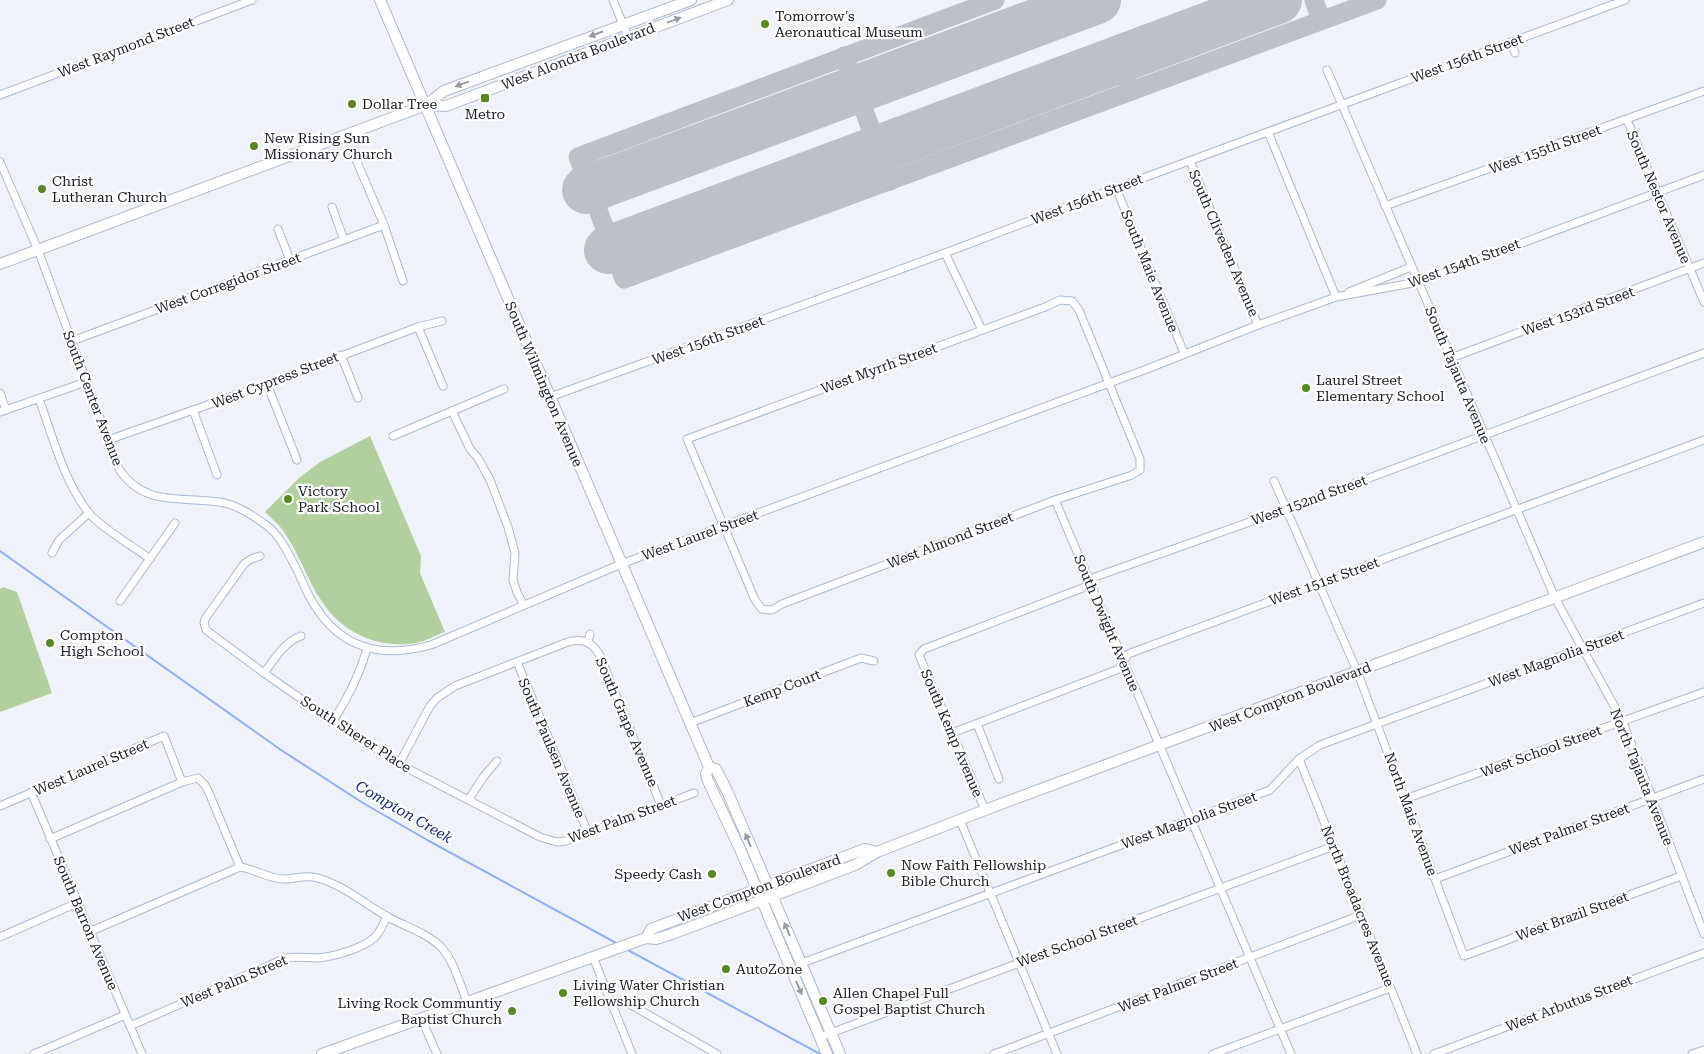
<svg xmlns="http://www.w3.org/2000/svg" width="1704" height="1054" viewBox="0 0 1704 1054" font-family="'Roboto Serif',serif">
<style>
.green{fill:#b2d09d}
.lines{fill:none;stroke-linecap:round;stroke-linejoin:round}
.stream{stroke:#8eb1fb;stroke-width:2}
.taxiway{stroke:#bcc0c8;stroke-width:19}
.runway{stroke:#bcc0c8;stroke-width:48}
.street-casing{stroke:#a9b9d8;stroke-width:9}
.secondary-casing{stroke:#a9b9d8;stroke-width:12}
.street{stroke:#fff;stroke-width:7}
.secondary{stroke:#fff;stroke-width:10}
.oneway{fill:#979a9f}
.poi-dot{fill:#568920;stroke:#fff;stroke-width:2}
.labels{text-anchor:middle;dominant-baseline:central;stroke-width:4.5;stroke-linejoin:round;paint-order:stroke}
.poi-label{font-size:14px;fill:#181e29;stroke:#fff;text-anchor:start}
.street-label{font-size:14px;fill:#181e29;stroke:#fff}
.water-label{font-size:15px;font-style:italic;fill:#0e2d7f;stroke:#fff}
</style>
<rect width="100%" height="100%" fill="#eff2f9"/>
<g class="green">
<path d="M370,436L421,556L420,573L445,632C436,635 426,641 416,643C379,649 344,634 323,603C308,582 300,556 286,535C281,526 272,519 265,512L299,478L320,462Z"/>
<path d="M3,587L17,592L52,693L0,712V589Z"/>
</g>
<g class="lines">
<g class="stream">
<path d="M0,551L281,750L363,803L429,841L618,944"/>
<path d="M626,949L820,1054"/>
</g>
<g class="taxiway">
<path d="M995,0L578,157L624,279L1377,0"/>
<path d="M1314,0L1321,20"/>
<path d="M844,56L890,181"/>
<path d="M1120,59L1131,91"/>
</g>
<g class="runway">
<path d="M586,190L1097,0"/>
<path d="M608,250L1278,0"/>
</g>
<g class="street-casing">
<g id="street">
<path d="M613,0L628,37"/>
<path d="M1511,42L1515,53"/>
<path d="M1327,70L1555,598L1623,722L1704,934"/>
<path d="M0,95L252,0"/>
<path d="M1627,120L1704,302"/>
<path d="M1268,132L1336,297L1339,296"/>
<path d="M354,155L384,225L403,281"/>
<path d="M1190,161L1258,325"/>
<path d="M0,162L38,250L119,469C144,507 180,496 219,502C236,504 252,515 266,525C281,536 289,555 298,572C303,583 308,596 315,606C342,650 384,658 431,645L621,564L1147,369L1258,325L1336,297L1418,282L1704,175"/>
<path d="M1116,188L1184,353"/>
<path d="M1385,206L1704,91"/>
<path d="M332,207L344,240"/>
<path d="M278,229L290,260"/>
<path d="M945,253L982,330"/>
<path d="M1349,292L1411,267"/>
<path d="M1060,300L1072,301L1079,310L1140,459V470L1132,475L1055,500L782,604L772,610L762,609L755,600L687,439L1045,307Z"/>
<path d="M418,327L443,386"/>
<path d="M72,341L384,225"/>
<path d="M341,355L358,398"/>
<path d="M1451,358L1704,263"/>
<path d="M267,384L297,460"/>
<path d="M0,393L6,410"/>
<path d="M550,397L945,253L1116,188L1625,0"/>
<path d="M39,399C53,437 63,479 88,512C101,528 133,546 150,559"/>
<path d="M193,410L217,475"/>
<path d="M452,411L470,449L478,458L490,480L508,527L515,553L513,580L517,592L523,604"/>
<path d="M0,412L86,382"/>
<path d="M393,436L504,389"/>
<path d="M108,440L267,384L418,327L442,321"/>
<path d="M1274,481L1357,671L1464,956L1681,876"/>
<path d="M1055,500L1291,1054"/>
<path d="M52,553L59,540L89,513"/>
<path d="M260,556L251,559L244,564L205,619L204,623L206,630L264,673L333,721L399,764L540,837L557,842L566,841L694,793"/>
<path d="M120,601L175,523"/>
<path d="M588,642L590,634"/>
<path d="M517,662L588,833"/>
<path d="M264,673C274,660 284,642 301,636"/>
<path d="M333,721C348,698 359,676 367,649"/>
<path d="M690,723L861,658L874,661"/>
<path d="M977,724L999,779"/>
<path d="M952,733L1119,669L1128,654L1704,440"/>
<path d="M1299,759L1417,1054"/>
<path d="M399,764L430,706L437,698L455,686L568,642C583,638 593,642 600,656L661,805"/>
<path d="M31,792L142,1054"/>
<path d="M469,799L484,776L497,761"/>
<path d="M1405,799L1704,692"/>
<path d="M0,806L164,736L182,782"/>
<path d="M985,810L919,655L924,649L1085,587L1095,577L1286,509L1704,353"/>
<path d="M960,820L1057,1054"/>
<path d="M50,839L182,782L198,778L205,785L209,793L240,867"/>
<path d="M1435,879L1704,779"/>
<path d="M89,932L240,867C255,869 269,879 284,879C296,879 305,874 318,878C343,885 365,904 388,917C404,926 427,933 441,947C454,961 460,984 467,1002"/>
<path d="M0,937L77,903"/>
<path d="M593,957L632,1054"/>
<path d="M802,963L1270,790L1299,759L1320,745L1704,603"/>
<path d="M611,1005L626,1002L717,1054"/>
<path d="M421,1018L437,1054"/>
<path d="M130,1026L286,958C297,956 307,958 317,958C333,957 364,948 375,937C381,931 383,924 387,916"/>
<path d="M820,1037L1334,846"/>
<path d="M34,1054L125,1015"/>
<path d="M994,1054L1361,915"/>
<path d="M1213,1054L1390,988"/>
<path d="M1434,1054L1704,953"/>
<path d="M1692,1054L1704,1050"/>
</g>
</g>
<g class="secondary-casing">
<g id="secondary">
<path d="M380,0L709,767L706,774L708,781L740,849L827,1054"/>
<path d="M426,105L446,106L728,0"/>
<path d="M0,264L426,105L444,91L691,0"/>
<path d="M709,767L716,769L728,793L840,1054"/>
<path d="M646,938L651,929L865,849L877,852"/>
<path d="M322,1054L646,938L656,939L672,934L855,865L877,852L985,810L1704,542"/>
</g>
</g>
<use href="#street" class="street"/>
<use href="#secondary" class="secondary"/>
</g>
<defs><path id="oneway-solid" d="M-6-.8H1V-3.2L6.5 0L1 3.2V.8H-6Z" transform="scale(1.25)"/></defs>
<g class="oneway">
<use href="#oneway-solid" transform="translate(674 20) rotate(-20)"/>
<use href="#oneway-solid" transform="translate(596 34) rotate(159)"/>
<use href="#oneway-solid" transform="translate(462 84) rotate(160)"/>
<use href="#oneway-solid" transform="translate(748 840) rotate(-113)"/>
<use href="#oneway-solid" transform="translate(787 929) rotate(-113)"/>
<use href="#oneway-solid" transform="translate(799 988) rotate(66)"/>
</g>
<g class="poi-dot">
<circle cx="765" cy="24" r="5"/>
<rect x="480" y="93" width="10" height="10" rx="2.5"/>
<circle cx="352" cy="104" r="5"/>
<circle cx="254" cy="146" r="5"/>
<circle cx="42" cy="189" r="5"/>
<circle cx="1306" cy="388" r="5"/>
<circle cx="288" cy="499" r="5"/>
<circle cx="50" cy="643" r="5"/>
<circle cx="891" cy="873" r="5"/>
<circle cx="712" cy="874" r="5"/>
<circle cx="726" cy="969" r="5"/>
<circle cx="563" cy="993" r="5"/>
<circle cx="823" cy="1001" r="5"/>
<circle cx="512" cy="1011" r="5"/>
</g>
<g class="labels">
<g class="poi-label">
<text x="775" y="16">Tomorrow's<tspan x="775" dy="16">Aeronautical Museum</tspan></text>
<text x="362" y="104">Dollar Tree</text>
<text x="485" y="114" text-anchor="middle">Metro</text>
<text x="264" y="138">New Rising Sun<tspan x="264" dy="16">Missionary Church</tspan></text>
<text x="52" y="181">Christ<tspan x="52" dy="16">Lutheran Church</tspan></text>
<text x="1316" y="380">Laurel Street<tspan x="1316" dy="16">Elementary School</tspan></text>
<text x="298" y="491">Victory<tspan x="298" dy="16">Park School</tspan></text>
<text x="60" y="635">Compton<tspan x="60" dy="16">High School</tspan></text>
<text x="901" y="865">Now Faith Fellowship<tspan x="901" dy="16">Bible Church</tspan></text>
<text x="702" y="874" text-anchor="end">Speedy Cash</text>
<text x="736" y="969">AutoZone</text>
<text x="573" y="985">Living Water Christian<tspan x="573" dy="16">Fellowship Church</tspan></text>
<text x="833" y="993">Allen Chapel Full<tspan x="833" dy="16">Gospel Baptist Church</tspan></text>
<text x="502" y="1003" text-anchor="end">Living Rock Communtiy<tspan x="502" dy="16">Baptist Church</tspan></text>
</g>
<g class="street-label">
<text transform="translate(126 47) rotate(-21)">West Raymond Street</text>
<text transform="translate(578 56) rotate(-21)">West Alondra Boulevard</text>
<text transform="translate(1467 58) rotate(-20)">West 156th Street</text>
<text transform="translate(1545 149) rotate(-20)">West 155th Street</text>
<text transform="translate(1659 197) rotate(67)">South Nestor Avenue</text>
<text transform="translate(1087 199) rotate(-21)">West 156th Street</text>
<text transform="translate(1224 243) rotate(67)">South Cliveden Avenue</text>
<text transform="translate(1464 263) rotate(-20)">West 154th Street</text>
<text transform="translate(1150 271) rotate(68)">South Maie Avenue</text>
<text transform="translate(228 283) rotate(-20)">West Corregidor Street</text>
<text transform="translate(1578 311) rotate(-20)">West 153rd Street</text>
<text transform="translate(708 340) rotate(-20)">West 156th Street</text>
<text transform="translate(879 368) rotate(-20)">West Myrrh Street</text>
<text transform="translate(1458 375) rotate(67)">South Tajauta Avenue</text>
<text transform="translate(275 380) rotate(-21)">West Cypress Street</text>
<text transform="translate(544 384) rotate(67)">South Wilmington Avenue</text>
<text transform="translate(93 398) rotate(69)">South Center Avenue</text>
<text transform="translate(1309 500) rotate(-20)">West 152nd Street</text>
<text transform="translate(700 535) rotate(-20)">West Laurel Street</text>
<text transform="translate(950 540) rotate(-21)">West Almond Street</text>
<text transform="translate(1324 581) rotate(-20)">West 151st Street</text>
<text transform="translate(1107 623) rotate(67)">South Dwight Avenue</text>
<text transform="translate(1556 658) rotate(-20)">West Magnolia Street</text>
<text transform="translate(782 688) rotate(-21)">Kemp Court</text>
<text transform="translate(1290 697) rotate(-21)">West Compton Boulevard</text>
<text transform="translate(627 722) rotate(67)">South Grape Avenue</text>
<text transform="translate(952 733) rotate(67)">South Kemp Avenue</text>
<text transform="translate(356 734) rotate(33)">South Sherer Place</text>
<text transform="translate(552 748) rotate(67)">South Paulsen Avenue</text>
<text transform="translate(1541 751) rotate(-20)">West School Street</text>
<text transform="translate(91 767) rotate(-23)">West Laurel Street</text>
<text transform="translate(1642 777) rotate(68)">North Tajauta Avenue</text>
<text transform="translate(1411 814) rotate(70)">North Maie Avenue</text>
<text transform="translate(622 819) rotate(-20)">West Palm Street</text>
<text transform="translate(1189 820) rotate(-20)">West Magnolia Street</text>
<text transform="translate(1569 829) rotate(-20)">West Palmer Street</text>
<text transform="translate(759 888) rotate(-20)">West Compton Boulevard</text>
<text transform="translate(1358 906) rotate(68)">North Broadacres Avenue</text>
<text transform="translate(1572 916) rotate(-20)">West Brazil Street</text>
<text transform="translate(86 923) rotate(67)">South Barron Avenue</text>
<text transform="translate(1077 941) rotate(-20)">West School Street</text>
<text transform="translate(234 981) rotate(-23)">West Palm Street</text>
<text transform="translate(1178 985) rotate(-21)">West Palmer Street</text>
<text transform="translate(1569 1003) rotate(-21)">West Arbutus Street</text>
</g>
<g class="water-label">
<text transform="translate(404 812) rotate(30)">Compton Creek</text>
</g>
</g>
</svg>
